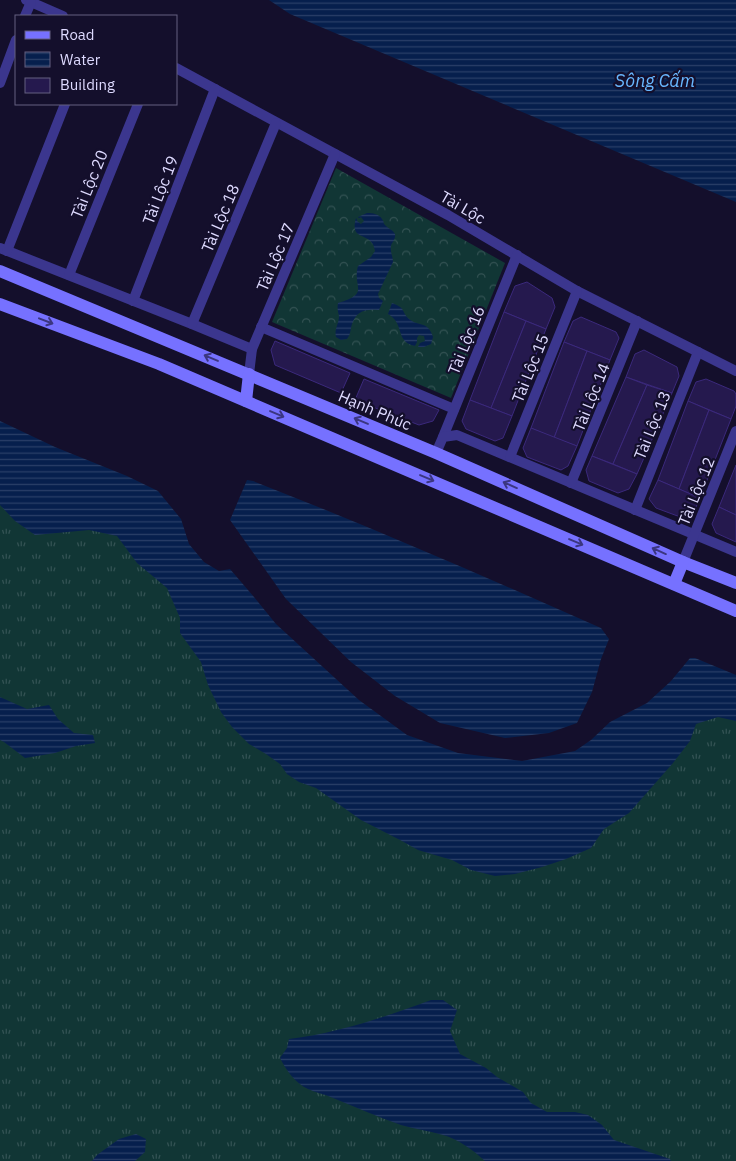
<svg xmlns="http://www.w3.org/2000/svg" width="736" height="1161" viewBox="0 0 736 1161" font-family="'IBM Plex Sans',sans-serif">
<style>
.grass{fill:url(#grass-tufts)}
.forest{fill:url(#forest-crowns)}
.water{fill:url(#water-rules)}
.building{fill:#25194e;stroke:#3b297c}
.lines{fill:none;stroke-linecap:round;stroke-linejoin:round}
.street{stroke:#3b368e;stroke-width:10}
.secondary{stroke:#7671ff;stroke-width:12}
.oneway{stroke:#3b3680}
.labels{text-anchor:middle;dominant-baseline:central;stroke-width:4.5;stroke-linejoin:round;paint-order:stroke}
.street-label{font-size:16px;fill:#dedaff;stroke:#140f2c}
.water-label{font-size:18px;font-style:italic;fill:#68b7ff;stroke:#140f2c}
</style>
<defs>
<pattern id="grass-tufts" width="24" height="20" patternUnits="userSpaceOnUse" patternTransform="scale(1.25)"><rect width="24" height="20" fill="#113635"/><path d="M3 7l-1-3M5 7V3M7 7l1-3M15 17l-1-3M17 17v-4M19 17l1-3" fill="none" stroke="#335253"/></pattern>
<pattern id="forest-crowns" width="20" height="18" patternUnits="userSpaceOnUse" patternTransform="scale(1.25)"><rect width="20" height="18" fill="#113635"/><path d="M2 6a3 3 0 1 1 6 0M12 15a3 3 0 1 1 6 0" fill="none" stroke="#335253"/></pattern>
<pattern id="water-rules" width="6" height="5" patternUnits="userSpaceOnUse" patternTransform="scale(1.25)"><rect width="6" height="5" fill="#061f4d"/><path d="M0 2.5h6" fill="none" stroke="#2a3f68"/></pattern>
</defs>
<rect width="100%" height="100%" fill="#140f2c"/>
<path class="grass" d="M0,485L105,513L447,795L648,744L736,704V1161H0Z"/>
<path class="forest" d="M336,168L505,263L451,398L272,322Z"/>
<g class="water">
<path d="M269,0H736V202L290,14Z"/>
<path d="M367,213C373,213 379,214 382,219C386,225 381,221 386,226C389,229 393,230 395,234C396,239 392,242 391,246C390,252 393,257 393,262L378,294L379,298L383,301L379,310C364,309 355,311 351,328C350,333 350,335 347,339L341,340L336,337C334,329 339,324 339,316C338,311 337,309 338,303C371,293 352,288 358,266L371,257L375,251C374,248 374,245 372,243C365,233 350,239 356,218L357,220V221L361,224L364,221L361,217L359,218L358,217Z"/>
<path d="M392,303C407,309 400,310 409,319C418,327 428,320 433,337L431,344L424,347H418L420,343L425,341L424,336L419,335L417,338V342L415,346C394,341 406,325 388,314Z"/>
<path d="M0,421L55,447L127,476L158,491L181,519L189,544L204,562L219,571L230,569L254,597L276,624L359,700L407,735L458,753L522,761L575,751L591,740L610,722L647,703L671,681L690,658H695L736,675V721L718,717L696,724L690,741L673,763L629,813L604,829L591,848L566,859L542,867L515,874L495,876L471,870L452,860L418,850L402,841L361,820L316,788L299,782L287,774L280,764L266,754L249,744L232,727L221,712L208,685L201,662L180,633V618L167,588L137,563L117,536L89,530L35,535L15,521L0,505Z"/>
<path d="M247,480L253,481C371,527 486,577 601,628L609,639L601,659L592,692L577,723L549,733L505,738L440,723L395,696L351,662L286,599L230,520Z"/>
<path d="M0,697L27,709L49,705L58,719L74,733L93,735L95,743L76,746L55,753L25,758L4,742L0,740Z"/>
<path d="M431,1000H443L457,1010L450,1031L460,1054L486,1068L497,1077L523,1092L531,1103L547,1112H575L588,1115L602,1125L614,1140L670,1159L671,1161H485C473,1150 458,1139 443,1135C429,1131 415,1129 401,1125C378,1117 356,1107 333,1098C325,1094 316,1093 308,1089C295,1083 286,1070 280,1058L287,1048L289,1039C338,1033 385,1017 431,1000Z"/>
<path d="M136,1134L146,1139L145,1152L135,1161H92L97,1155L119,1139Z"/>
</g>
<g class="building">
<path d="M527,282L552,298L555,307L546,329L504,312L515,286Z"/>
<path d="M504,312L526,321L491,408L470,400Z"/>
<path d="M581,317L616,332L619,338L610,360L564,342L573,321Z"/>
<path d="M526,321L546,329L512,416L491,408Z"/>
<path d="M275,341L350,373L341,393L275,365L271,350Z"/>
<path d="M564,342L587,351L554,438L531,428Z"/>
<path d="M644,350L677,367L679,376L672,393L626,377L635,354Z"/>
<path d="M587,351L610,360L577,446L554,438Z"/>
<path d="M626,377L647,385L613,464L592,456Z"/>
<path d="M364,379L439,410L433,421L419,425L355,400Z"/>
<path d="M706,379L734,391L736,394V406L731,419L688,401L696,382Z"/>
<path d="M647,385L672,393L637,474L613,464Z"/>
<path d="M470,400L512,416L503,438L495,441L466,429L462,421Z"/>
<path d="M688,401L709,410L679,489L658,480Z"/>
<path d="M709,410L731,419L700,498L679,489Z"/>
<path d="M531,428L577,446L568,466L561,470L527,457L523,448Z"/>
<path d="M592,456L637,474L629,489L618,493L589,481L586,470Z"/>
<path d="M736,465V515L719,507Z"/>
<path d="M658,480L700,498L692,516L683,518L656,508L649,499Z"/>
<path d="M719,507L736,515V542L716,533L712,524Z"/>
</g>
<g class="lines">
<g class="street">
<path d="M26,0L63,16"/>
<path d="M25,16L31,2"/>
<path d="M176,68L448,215L577,291L736,371"/>
<path d="M0,83L16,40"/>
<path d="M0,248L192,324L252,349"/>
<path d="M7,251L65,104"/>
<path d="M69,275L138,104"/>
<path d="M133,301L215,89"/>
<path d="M192,324L276,123"/>
<path d="M261,327L454,409"/>
<path d="M249,374L252,349L335,154"/>
<path d="M443,437L517,255"/>
<path d="M436,453L443,437L457,435L736,552"/>
<path d="M510,457L577,291"/>
<path d="M571,483L637,321"/>
<path d="M635,510L698,352"/>
<path d="M683,562L736,431"/>
</g>
<g class="secondary">
<path d="M0,271L436,453L683,562L736,583"/>
<path d="M0,304L159,364L736,611"/>
<path d="M246,401L249,374"/>
<path d="M674,584L683,562"/>
</g>
</g>
<defs><path id="oneway-shaft" d="M-6 0H5M1.5-3L5.5 0L1.5 3" fill="none" stroke-width="1.6" stroke-linecap="round" stroke-linejoin="round" transform="scale(1.25)"/></defs>
<g class="oneway">
<use href="#oneway-shaft" transform="translate(46 321) rotate(21)"/>
<use href="#oneway-shaft" transform="translate(211 358) rotate(-157)"/>
<use href="#oneway-shaft" transform="translate(277 414) rotate(23)"/>
<use href="#oneway-shaft" transform="translate(361 421) rotate(-157)"/>
<use href="#oneway-shaft" transform="translate(427 478) rotate(23)"/>
<use href="#oneway-shaft" transform="translate(510 485) rotate(-156)"/>
<use href="#oneway-shaft" transform="translate(576 542) rotate(23)"/>
<use href="#oneway-shaft" transform="translate(659 551) rotate(-156)"/>
</g>
<g class="labels">
<g class="street-label">
<text transform="translate(89 184) rotate(-68)">Tài Lộc 20</text>
<text transform="translate(160 190) rotate(-69)">Tài Lộc 19</text>
<text transform="translate(463 207) rotate(30)">Tài Lộc</text>
<text transform="translate(220 218) rotate(-67)">Tài Lộc 18</text>
<text transform="translate(275 257) rotate(-67)">Tài Lộc 17</text>
<text transform="translate(466 340) rotate(-68)">Tài Lộc 16</text>
<text transform="translate(530 368) rotate(-68)">Tài Lộc 15</text>
<text transform="translate(591 397) rotate(-68)">Tài Lộc 14</text>
<text transform="translate(375 410) rotate(23)">Hạnh Phúc</text>
<text transform="translate(652 425) rotate(-68)">Tài Lộc 13</text>
<text transform="translate(696 491) rotate(-68)">Tài Lộc 12</text>
</g>
<g class="water-label">
<text x="655" y="80">Sông Cấm</text>
</g>
</g>
<rect x="15" y="15" width="162" height="90" fill="#140f2c" stroke="#656080"/>
<rect x="25" y="31" width="25" height="8" fill="#7671ff" stroke="#656080"/>
<text x="60" y="40" font-size="15" fill="#dedaff">Road</text>
<rect x="25" y="52" width="25" height="15" fill="url(#water-rules)" stroke="#656080"/>
<text x="60" y="65" font-size="15" fill="#dedaff">Water</text>
<rect x="25" y="78" width="25" height="15" fill="#25194e" stroke="#656080"/>
<text x="60" y="90" font-size="15" fill="#dedaff">Building</text>
</svg>
